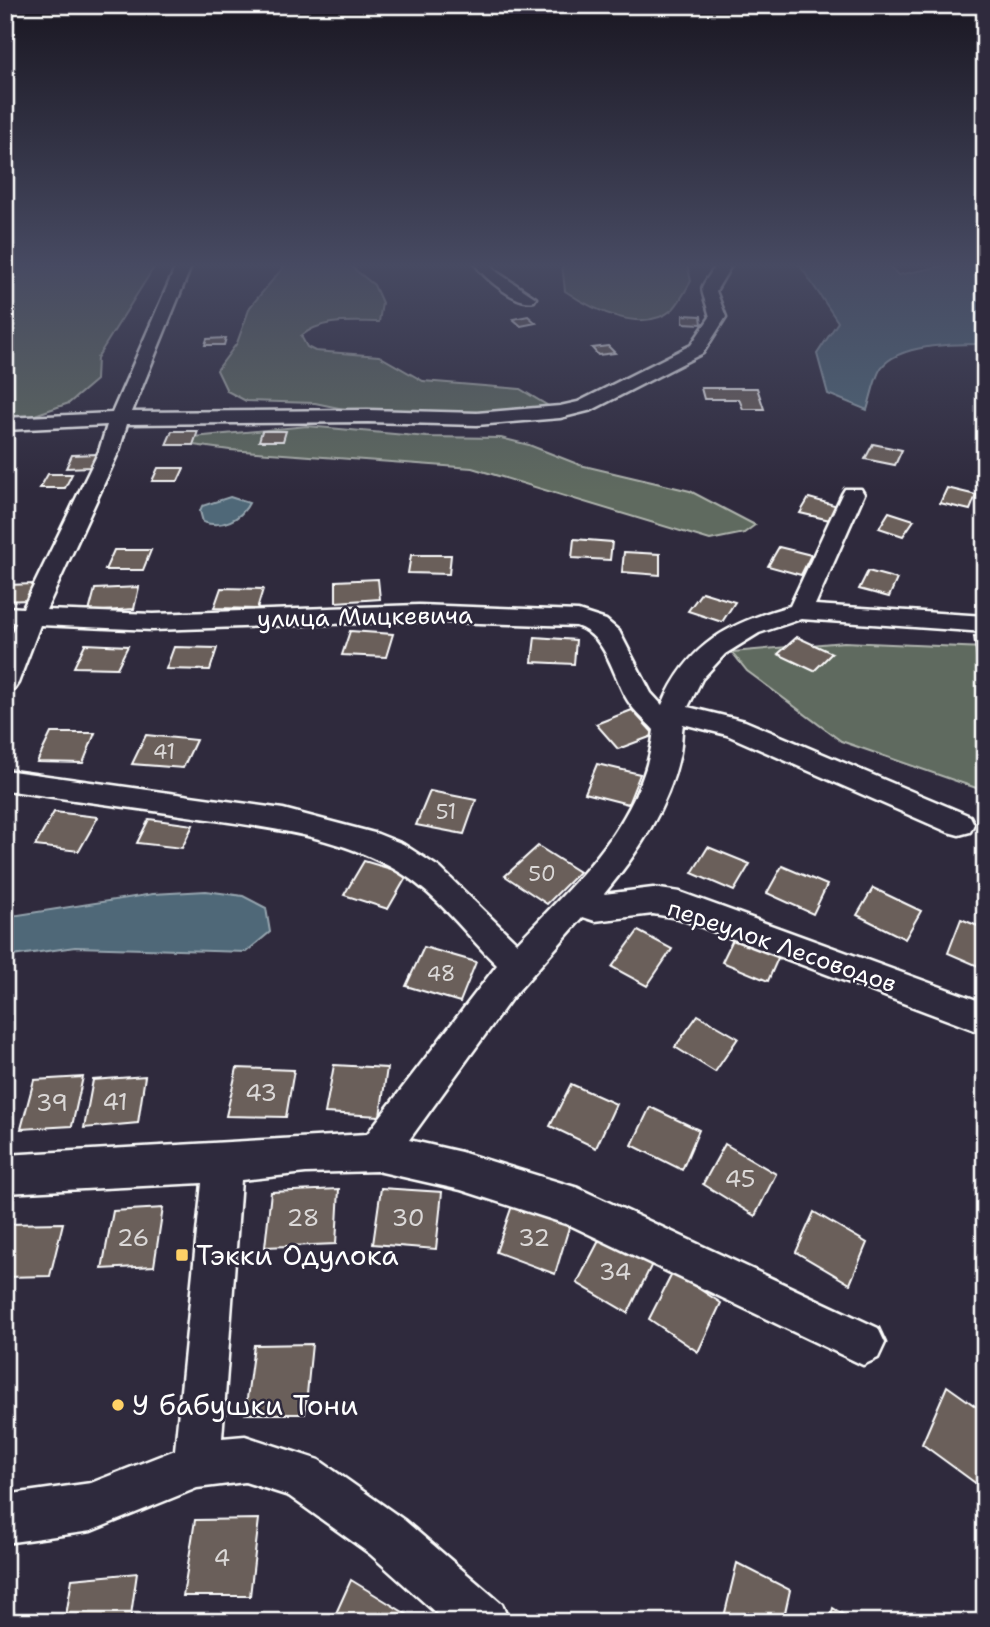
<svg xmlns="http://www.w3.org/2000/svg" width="990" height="1627" viewBox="0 0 990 1627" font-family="'Shantell Sans',sans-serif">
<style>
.green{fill:#5f6a5e;stroke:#afb4ae;stroke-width:2}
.water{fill:#4f6878;stroke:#95a4ae;stroke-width:2}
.building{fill:#6a5e5a;stroke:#fff;stroke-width:2}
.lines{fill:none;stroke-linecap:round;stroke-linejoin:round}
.minor-casing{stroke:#fff;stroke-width:5}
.minor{fill:#2f2a3d;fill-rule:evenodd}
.poi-dot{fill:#ffd166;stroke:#2f2a3d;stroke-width:2.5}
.labels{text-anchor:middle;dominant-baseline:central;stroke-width:5;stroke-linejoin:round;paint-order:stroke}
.number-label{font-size:21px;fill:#dad7d6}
.street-label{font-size:24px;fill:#fff;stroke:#2f2a3d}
.near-number-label{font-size:24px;fill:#dad7d6}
.near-poi-label{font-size:28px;fill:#fff;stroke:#2f2a3d;text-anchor:start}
</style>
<rect width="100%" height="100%" fill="#2f2a3d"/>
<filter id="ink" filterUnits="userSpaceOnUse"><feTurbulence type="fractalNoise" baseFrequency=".0143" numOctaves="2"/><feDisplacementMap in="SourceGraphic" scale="14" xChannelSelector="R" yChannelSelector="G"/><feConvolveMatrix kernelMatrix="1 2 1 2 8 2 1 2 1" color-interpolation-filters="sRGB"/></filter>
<g filter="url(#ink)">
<g class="green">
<path d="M5,264H156L97,358L96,380L69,403L29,417L5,420Z"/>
<path d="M286,264H348L374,285L382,303L379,322C351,322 323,318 301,336L307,347L315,351L379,356L423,381L520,389L550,407L543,414L387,418L315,403L246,401L227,391L217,370L237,343L250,307Z"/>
<path d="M562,264H687L691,281C686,290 680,302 673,309C643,335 593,310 565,291Z"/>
<path d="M307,426L427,437L501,438L529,445L580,465L690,491L755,525L744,533L710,540L472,468L230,450L193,445L183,438Z"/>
<path d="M844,642L985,648V791L841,741L747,671L732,652Z"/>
</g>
<g class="water">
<path d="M799,264H888L898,275L953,264H985V344C957,344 899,343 881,368C874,379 871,398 867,410L828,394L817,354L838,322Z"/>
<path d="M230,497L249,503C241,519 222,529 203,522L200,511L202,506Z"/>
<path d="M206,891L243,896L266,908L270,932L246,952L75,947L5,957V917L153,894Z"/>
</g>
<g class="building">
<path d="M683,315L701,316L702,324L683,323Z"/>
<path d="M528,316L536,323L521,326L513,319Z"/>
<path d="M226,338L224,345H205L207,339Z"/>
<path d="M608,346L615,353L598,355L592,348Z"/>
<path d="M701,388H757L764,409H743L739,399H704Z"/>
<path d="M172,431H198L193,445H166Z"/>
<path d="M262,431H286L283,441H259Z"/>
<path d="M873,444L902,450L895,465L865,459Z"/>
<path d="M96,454L91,467L66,468L72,455Z"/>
<path d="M158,468H184L178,481H152Z"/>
<path d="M48,474H72L65,488H40Z"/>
<path d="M947,488L976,495L970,510L940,503Z"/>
<path d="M809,498L838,506L830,520L800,513Z"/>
<path d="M889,512L914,520L903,536L879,528Z"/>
<path d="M574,539L612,542L610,560L572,558Z"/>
<path d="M779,547L811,555L801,575L768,566Z"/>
<path d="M114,550H151L143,570H105Z"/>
<path d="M624,552L660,554V575L622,572Z"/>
<path d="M411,555H451L449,574L408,573Z"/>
<path d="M868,571L897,579L889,597L859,589Z"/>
<path d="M378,579L380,599L336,602V581Z"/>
<path d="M34,584L28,600L5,601L7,585Z"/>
<path d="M139,587L134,609L89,612L95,589Z"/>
<path d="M221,588L263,589L257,609L214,608Z"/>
<path d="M702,592L735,602L722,622L688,611Z"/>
<path d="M350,631L393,634L386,657L342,655Z"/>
<path d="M974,636L985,637V659L977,658Z"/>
<path d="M535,637L576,640L574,664L532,662Z"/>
<path d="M797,637L832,653L814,671L778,654Z"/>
<path d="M85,644L128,646L117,668L74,667Z"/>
<path d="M174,647L217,648L210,670L166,669Z"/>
<path d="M632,710L655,735L618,749L596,724Z"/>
<path d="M51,733H95L83,763L37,762Z"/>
<path d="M146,735L196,740L183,768L132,764Z"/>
<path d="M597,764L640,774L628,804L585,793Z"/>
<path d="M430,791L476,800L464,834L416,825Z"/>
<path d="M54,812L98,817L79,851L35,846Z"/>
<path d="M149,819L193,825L182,848L137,843Z"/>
<path d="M538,846L579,872L547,904L505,876Z"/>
<path d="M708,847L750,864L734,891L692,873Z"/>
<path d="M364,861L408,874L388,909L344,895Z"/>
<path d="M782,866L827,885L813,914L767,893Z"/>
<path d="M873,888L921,911L905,939L857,915Z"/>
<path d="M961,919L985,929V969L948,953Z"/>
<path d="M638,931L672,949L647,986L612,967Z"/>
<path d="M737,931L782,949L768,981L722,962Z"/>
<path d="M424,947L476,962L460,1002L406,986Z"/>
<path d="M698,1015L738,1038L715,1072L675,1047Z"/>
<path d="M334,1065L387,1068L380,1116L325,1113Z"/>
<path d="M237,1068L294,1070L286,1117L226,1116Z"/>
<path d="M145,1076L138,1123L84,1128L93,1080Z"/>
<path d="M83,1077L72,1126L21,1129L34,1080Z"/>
<path d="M571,1084L616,1104L596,1148L550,1126Z"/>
<path d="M650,1107L699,1130L682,1170L632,1145Z"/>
<path d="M725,1144L776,1174L755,1216L703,1184Z"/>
<path d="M381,1188L442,1192L436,1249L373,1244Z"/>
<path d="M339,1189L336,1244L265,1247L271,1192Z"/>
<path d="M513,1203L570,1224L555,1274L496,1252Z"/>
<path d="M163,1208L154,1266L102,1269L113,1211Z"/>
<path d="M814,1212L867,1243L850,1284L796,1252Z"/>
<path d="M63,1223L50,1276L5,1277V1224Z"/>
<path d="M603,1233L653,1262L628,1313L577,1283Z"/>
<path d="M673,1272L721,1303L698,1352L649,1319Z"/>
<path d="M312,1344L305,1414H245L254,1345Z"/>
<path d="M947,1386L985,1413V1490L922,1444Z"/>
<path d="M259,1519L250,1596H183L195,1520Z"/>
<path d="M737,1563L790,1590L783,1622L723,1621Z"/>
<path d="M137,1573L130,1622H65L72,1579Z"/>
<path d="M351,1580L416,1620V1622H332Z"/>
<path d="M833,1608L855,1622H829Z"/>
</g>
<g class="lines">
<g class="minor-casing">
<g id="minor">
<path d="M177,264H192L132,412L368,410L477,413L560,406L578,402L691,345L710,317C701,282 696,295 717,264H732L716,291L726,317L703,353L592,410L560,418L477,425L368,422L127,424L119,451L46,610L153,614L419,605L578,611L606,620L619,631L651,693L662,705C688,644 729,623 790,606L842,494L845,489H861L864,494L815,605L985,616V632L801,619L759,633L725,654L702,679L688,707L745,721L970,816L974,824L970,832L959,835L948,832L727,735L683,724C681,735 682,746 679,757C668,808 637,854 604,894L653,888L680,892L985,1003V1034L678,918L653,914L595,921L583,917L511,999L409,1140L461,1152L578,1188L878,1328L885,1343L878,1358L863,1365L572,1226L461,1190L377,1171L306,1173L241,1180L222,1438L245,1436L319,1460L404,1520L502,1604L509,1622H446L370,1554L289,1496L245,1482L197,1488L91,1531L5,1543V1495L91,1483L175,1450L202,1183L5,1193V1155L367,1134L497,965C466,935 439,896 401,873C341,836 270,828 201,818C136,808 71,800 5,790V770L283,809L378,834L403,844L440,868L517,943C577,880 643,822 654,730C646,721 635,712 628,701C612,675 608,637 576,626L419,621L153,630L40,625L18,683L14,689L5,692V650L16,623L5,622V607L23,608L99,451L107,425L5,430V418L112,413Z"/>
<path d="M475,264H490L497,272L536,298L534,301C517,306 483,277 475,264Z"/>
</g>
</g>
<use href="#minor" class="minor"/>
</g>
</g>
<linearGradient id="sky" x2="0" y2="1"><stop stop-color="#1a1722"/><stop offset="0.54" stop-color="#474a62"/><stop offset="1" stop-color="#474a62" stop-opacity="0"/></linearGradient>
<rect width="990" height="491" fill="url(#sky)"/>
<g class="poi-dot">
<rect x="175" y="1248" width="14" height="14" rx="3.5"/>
<circle cx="118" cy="1405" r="7"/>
</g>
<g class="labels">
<g class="number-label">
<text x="164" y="752">41</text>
<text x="446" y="812">51</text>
<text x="542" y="874">50</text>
<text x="441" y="974">48</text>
</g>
<g class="street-label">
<text transform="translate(365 617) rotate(-1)">улица Мицкевича</text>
<text transform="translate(782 946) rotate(19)">переулок Лесоводов</text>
</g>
<g class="near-number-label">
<text x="261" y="1093">43</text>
<text x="115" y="1102">41</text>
<text x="52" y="1103">39</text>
<text x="740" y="1179">45</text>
<text x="303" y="1218">28</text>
<text x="408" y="1218">30</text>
<text x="133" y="1238">26</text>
<text x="534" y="1238">32</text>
<text x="615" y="1272">34</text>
<text x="222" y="1558">4</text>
</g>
<g class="near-poi-label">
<text x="196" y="1255">Тэкки Одулока</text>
<text x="132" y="1405">У бабушки Тони</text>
</g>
</g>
<rect width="990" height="1627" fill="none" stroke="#2f2a3d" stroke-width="28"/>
<rect x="14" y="14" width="962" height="1599" fill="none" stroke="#fff" stroke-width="2.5" filter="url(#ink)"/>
</svg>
